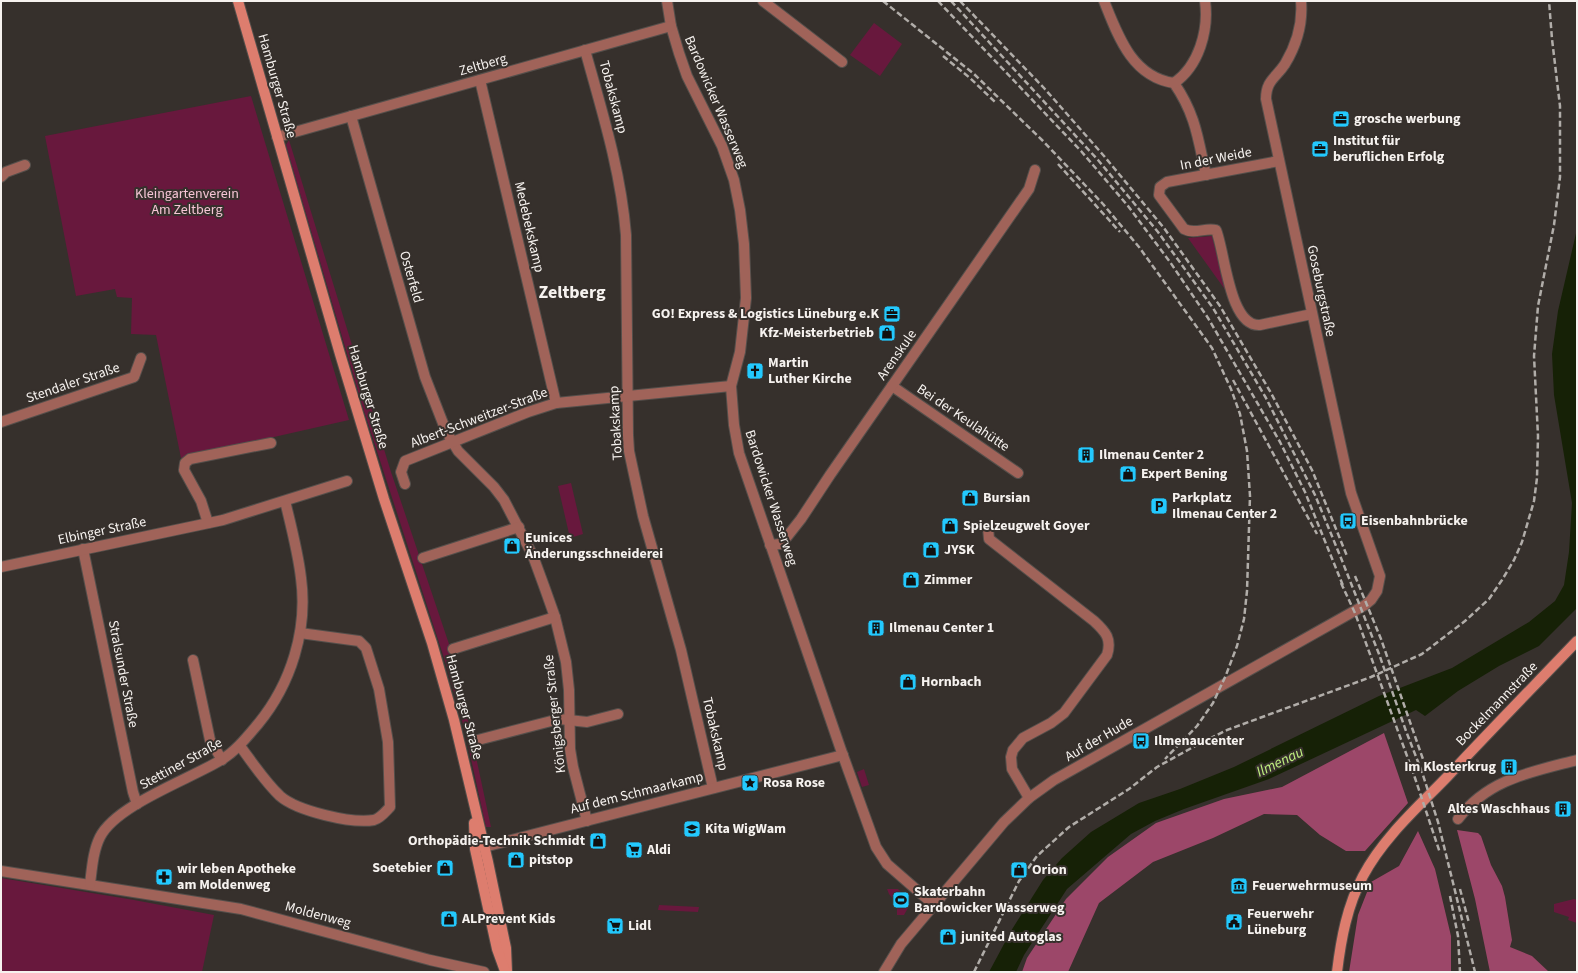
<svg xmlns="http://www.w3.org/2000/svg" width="1578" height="973" viewBox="0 0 1578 973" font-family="'Source Sans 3',sans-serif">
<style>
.green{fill:#68183d}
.forest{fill:#9c4769}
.water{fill:#162106}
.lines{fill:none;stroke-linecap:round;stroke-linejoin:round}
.minor-casing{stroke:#554f4b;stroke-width:12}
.tertiary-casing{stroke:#554f4b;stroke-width:12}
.secondary-casing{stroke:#554f4b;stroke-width:12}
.minor{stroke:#a06359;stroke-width:10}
.tertiary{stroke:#a06359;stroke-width:10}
.secondary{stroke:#dd7d6e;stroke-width:10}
.rail{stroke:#b1ada9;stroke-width:2.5;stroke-dasharray:6 3;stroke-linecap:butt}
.labels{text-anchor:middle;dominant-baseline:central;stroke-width:4;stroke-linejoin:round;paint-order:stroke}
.street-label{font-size:14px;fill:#f6f2ef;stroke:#36302c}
.poi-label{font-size:14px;font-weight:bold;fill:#f6f2ef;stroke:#36302c;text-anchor:start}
.park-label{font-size:14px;fill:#f6c5d5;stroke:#36302c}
.water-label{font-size:15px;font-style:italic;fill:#c0f080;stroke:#36302c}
.district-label{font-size:18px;font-weight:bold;fill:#f6f2ef;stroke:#36302c}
</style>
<rect width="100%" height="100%" fill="#36302c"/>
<g class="green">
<path d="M874,23L902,44L880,76L850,55Z"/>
<path d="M251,96L349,420L181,458L156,335L131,334L132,298L117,297L115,289L76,296L45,136Z"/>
<path d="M289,140L391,472L449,644L470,729L491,827H486L465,731L446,664L363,408L286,145Z"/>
<path d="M1212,236L1226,291L1188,238Z"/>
<path d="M571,483L583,534L570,538L558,486Z"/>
<path d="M864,769L869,785L862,787L857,772Z"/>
<path d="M1,878L134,900L214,915L202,972H1Z"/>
<path d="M887,889H898L906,897L909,902V906L904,915H897V904L889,894Z"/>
<path d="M1574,899L1577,900V923L1568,920L1569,917L1554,912V904Z"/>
<path d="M659,905L699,907L698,912L658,910Z"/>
</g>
<g class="forest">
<path d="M1384,733L1408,803L1365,851H1346L1320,835L1297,815L1264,814L1213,838L1153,862L1099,903L1068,972H1022L1027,958L1066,899L1108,857L1156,823L1224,799L1282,787Z"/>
<path d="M1457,830L1478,833L1481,836L1491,865L1502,886L1505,897L1512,940L1510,947L1532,956L1549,972H1490L1475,899Z"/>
<path d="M1418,831L1435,869L1451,936V972H1349L1358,915L1371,882L1399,866Z"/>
</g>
<path class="water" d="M1577,229L1576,609L1539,646L1499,666L1458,691L1425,716L1416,710L1269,779L1184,809L1155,821L1131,834L1067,889L1024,955L1016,972H989L1011,931L1043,880L1062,858L1091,832L1139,803L1180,789L1234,767L1379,696L1452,668L1529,622L1555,601L1564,585L1569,552L1572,503L1554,395L1552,354L1558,311Z"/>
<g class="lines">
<g class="minor-casing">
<g id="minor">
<path d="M667,1L671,26L679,53L687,76L722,146L734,180L740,210L744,244L746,298L740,352L731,386L734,425L739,453L841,750L876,847L887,864L934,905"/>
<path d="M763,1L842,62"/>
<path d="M1104,1C1118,36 1132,77 1174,83C1196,115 1198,139 1206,175"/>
<path d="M585,50C602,111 621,172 626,235L628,435L629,451L643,516L681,650L713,788"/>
<path d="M480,80L556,403"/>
<path d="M1174,83C1199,66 1209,30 1205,1"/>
<path d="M351,116L425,377L446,431L458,451L494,487L504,500L533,556L544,586L555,617L566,662L569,690L570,749L573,767L587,821"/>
<path d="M277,137L671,26"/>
<path d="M1279,161L1167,182L1160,187L1159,195L1184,229C1195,235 1205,227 1216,230C1225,251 1229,327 1260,325L1312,314"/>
<path d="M1,177L6,172L25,165"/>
<path d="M892,386L1018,473"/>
<path d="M1,422L134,377L141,358"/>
<path d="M405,484L401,472L405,461L528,412L556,403L731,386"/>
<path d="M208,523L201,501L184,470L185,463L190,459L271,443"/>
<path d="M988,528L989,539L1094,621C1106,632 1112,639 1107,655L1064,713L1051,723L1023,738L1013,750L1011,757L1012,769L1029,798"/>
<path d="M770,545L780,544L786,538L801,519L830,475L1029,189L1035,170"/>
<path d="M83,549L133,792L137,804"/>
<path d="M423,558L519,527"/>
<path d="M1,567L223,520L347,481"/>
<path d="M453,649L555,617"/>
<path d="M193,660L210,740L222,760"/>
<path d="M474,741L559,719L587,722L618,714"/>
<path d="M240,746C252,762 265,782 280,796C297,811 352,824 374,820C381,818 386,811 390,807L388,742L379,689L366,648L359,641L300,633"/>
<path d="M1458,819C1488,779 1531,772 1577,760"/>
<path d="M484,847L843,755"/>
<path d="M1,871L241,909L430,960L484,972"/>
<path d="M90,884C92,868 93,851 100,837C116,805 190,779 221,760C236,751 247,737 258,724C291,684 308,630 301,578C298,552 291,526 285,501"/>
</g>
</g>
<g class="tertiary-casing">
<path id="tertiary" d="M884,972L901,944L1004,822L1029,798L1054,780L1365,605L1371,600L1377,591L1380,576L1351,493L1266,99C1266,80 1276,78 1285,64C1297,44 1303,24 1301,1"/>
</g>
<g class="secondary-casing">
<g id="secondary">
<path d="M238,1L340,354L384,499L432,643L454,720L488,862L506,948L507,972"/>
<path d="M474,823L475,849L497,949L505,971"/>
<path d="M1337,972C1341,939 1347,906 1363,876C1383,838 1418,807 1447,777C1490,731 1534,686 1577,641"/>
</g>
</g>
<use href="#minor" class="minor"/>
<use href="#tertiary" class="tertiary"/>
<use href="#secondary" class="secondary"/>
<g class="rail">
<path d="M883,1L974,74L1043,141L1103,204L1139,247L1212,348L1231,389L1240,414L1247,451L1250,496L1247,591L1244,619L1237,646L1226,675L1213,703L1197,726L1165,759"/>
<path d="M938,1L1081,151L1128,206L1170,262L1208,318L1280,442L1305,492L1344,588"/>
<path d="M951,1L1098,160L1158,232L1213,308L1266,398L1315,495L1341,558L1379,654L1406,731L1422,772L1438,822L1475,972"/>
<path d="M960,1L1044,88L1104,156L1164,228L1220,306L1271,393L1312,470L1347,556"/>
<path d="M943,56L970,78L995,102"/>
<path d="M1058,164L1120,232"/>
<path d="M1233,380L1317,534"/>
<path d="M1355,576L1381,639L1424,762"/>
<path d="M1341,583L1355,613L1415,778L1440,853"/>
<path d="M1460,889L1469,923"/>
<path d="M1450,896L1458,936L1460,972"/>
<path d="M974,972L1019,881L1037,856L1069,827L1129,789L1157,767L1197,745L1227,730L1371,677L1422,654L1465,621L1489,599L1502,580L1514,560L1522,542L1534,501L1537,478L1538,436L1534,356L1538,306L1554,225L1560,177V106L1552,39L1549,1"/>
</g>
</g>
<defs>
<g id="office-square" transform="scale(0.9)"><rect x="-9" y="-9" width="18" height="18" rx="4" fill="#23c9fe" stroke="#36302c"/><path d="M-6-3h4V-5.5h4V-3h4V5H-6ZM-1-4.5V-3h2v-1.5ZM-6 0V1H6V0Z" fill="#111"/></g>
<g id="shop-square" transform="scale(0.9)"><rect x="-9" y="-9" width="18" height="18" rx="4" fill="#23c9fe" stroke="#36302c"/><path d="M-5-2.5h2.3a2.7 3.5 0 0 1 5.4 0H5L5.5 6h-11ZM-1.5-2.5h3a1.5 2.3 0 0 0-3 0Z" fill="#111"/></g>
<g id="church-square" transform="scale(0.9)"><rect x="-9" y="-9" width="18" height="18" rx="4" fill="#23c9fe" stroke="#36302c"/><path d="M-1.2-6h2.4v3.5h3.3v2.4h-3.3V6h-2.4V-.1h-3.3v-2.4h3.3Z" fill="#111"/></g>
<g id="building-square" transform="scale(0.9)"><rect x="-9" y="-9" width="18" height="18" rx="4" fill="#23c9fe" stroke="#36302c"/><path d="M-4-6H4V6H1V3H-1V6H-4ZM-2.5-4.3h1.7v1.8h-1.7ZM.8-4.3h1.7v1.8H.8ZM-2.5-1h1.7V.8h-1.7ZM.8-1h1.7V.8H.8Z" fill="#111"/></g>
<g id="parking-square" transform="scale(0.9)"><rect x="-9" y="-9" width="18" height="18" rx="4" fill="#23c9fe" stroke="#36302c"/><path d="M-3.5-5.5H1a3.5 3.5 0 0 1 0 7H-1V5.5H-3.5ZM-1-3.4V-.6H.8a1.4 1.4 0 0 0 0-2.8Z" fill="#111"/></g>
<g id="bus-square" transform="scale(0.9)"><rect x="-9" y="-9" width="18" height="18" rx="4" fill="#23c9fe" stroke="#36302c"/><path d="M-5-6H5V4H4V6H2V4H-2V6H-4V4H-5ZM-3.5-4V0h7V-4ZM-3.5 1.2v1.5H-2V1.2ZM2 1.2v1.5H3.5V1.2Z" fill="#111"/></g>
<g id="sight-square" transform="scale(0.9)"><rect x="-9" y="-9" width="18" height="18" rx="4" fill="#23c9fe" stroke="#36302c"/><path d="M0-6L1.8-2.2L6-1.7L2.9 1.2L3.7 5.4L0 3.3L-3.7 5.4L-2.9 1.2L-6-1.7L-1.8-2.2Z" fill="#111"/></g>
<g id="school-square" transform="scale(0.9)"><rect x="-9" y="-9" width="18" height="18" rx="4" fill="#23c9fe" stroke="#36302c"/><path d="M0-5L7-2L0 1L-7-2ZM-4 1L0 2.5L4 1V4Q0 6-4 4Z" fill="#111"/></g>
<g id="supermarket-square" transform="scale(0.9)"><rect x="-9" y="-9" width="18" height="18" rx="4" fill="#23c9fe" stroke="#36302c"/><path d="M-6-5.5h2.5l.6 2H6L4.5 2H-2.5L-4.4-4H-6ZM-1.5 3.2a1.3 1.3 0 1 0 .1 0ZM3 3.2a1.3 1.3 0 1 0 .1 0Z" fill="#111"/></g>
<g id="pharmacy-square" transform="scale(0.9)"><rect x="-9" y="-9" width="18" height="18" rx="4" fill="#23c9fe" stroke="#36302c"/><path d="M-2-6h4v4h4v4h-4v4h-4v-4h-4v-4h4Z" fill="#111"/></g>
<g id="museum-square" transform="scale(0.9)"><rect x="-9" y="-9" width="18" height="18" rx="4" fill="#23c9fe" stroke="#36302c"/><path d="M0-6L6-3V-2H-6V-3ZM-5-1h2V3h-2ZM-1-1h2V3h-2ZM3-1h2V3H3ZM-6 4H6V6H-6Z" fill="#111"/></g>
<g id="stadium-square" transform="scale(0.9)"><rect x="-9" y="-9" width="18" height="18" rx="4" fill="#23c9fe" stroke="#36302c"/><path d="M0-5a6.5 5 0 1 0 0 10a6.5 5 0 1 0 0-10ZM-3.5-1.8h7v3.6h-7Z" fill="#111"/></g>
<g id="civic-square" transform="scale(0.9)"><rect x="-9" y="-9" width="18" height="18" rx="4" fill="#23c9fe" stroke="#36302c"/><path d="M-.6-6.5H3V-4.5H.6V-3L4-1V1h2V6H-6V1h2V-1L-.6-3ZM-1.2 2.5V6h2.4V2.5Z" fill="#111"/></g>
</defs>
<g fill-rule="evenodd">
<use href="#office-square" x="1341" y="119"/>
<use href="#office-square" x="1320" y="149"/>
<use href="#office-square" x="892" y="314"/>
<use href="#shop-square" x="887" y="333"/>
<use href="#church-square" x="755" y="371"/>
<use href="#building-square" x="1086" y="455"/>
<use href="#shop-square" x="1128" y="474"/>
<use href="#shop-square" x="970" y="498"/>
<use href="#parking-square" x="1159" y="506"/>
<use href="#bus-square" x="1348" y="521"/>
<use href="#shop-square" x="950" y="526"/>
<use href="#shop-square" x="512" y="546"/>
<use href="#shop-square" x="931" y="550"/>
<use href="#shop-square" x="911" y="580"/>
<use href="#building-square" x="876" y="628"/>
<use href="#shop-square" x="908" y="682"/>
<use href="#bus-square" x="1141" y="741"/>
<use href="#building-square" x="1509" y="767"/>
<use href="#sight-square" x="750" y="783"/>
<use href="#building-square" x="1563" y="809"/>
<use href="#school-square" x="692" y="829"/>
<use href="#shop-square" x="598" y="841"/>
<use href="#supermarket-square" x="634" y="850"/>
<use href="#shop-square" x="516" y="860"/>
<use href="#shop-square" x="445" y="868"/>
<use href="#shop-square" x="1019" y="870"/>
<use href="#pharmacy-square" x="164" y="877"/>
<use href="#museum-square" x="1239" y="886"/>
<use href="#stadium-square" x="901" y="900"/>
<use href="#shop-square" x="449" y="919"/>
<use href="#civic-square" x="1234" y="922"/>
<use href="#supermarket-square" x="615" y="926"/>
<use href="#shop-square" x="948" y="937"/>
</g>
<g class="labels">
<g class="street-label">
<text transform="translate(483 65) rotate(-16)">Zeltberg</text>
<text transform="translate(277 86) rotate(74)">Hamburger Straße</text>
<text transform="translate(613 97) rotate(75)">Tobakskamp</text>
<text transform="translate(716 102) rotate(67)">Bardowicker Wasserweg</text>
<text transform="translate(1216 159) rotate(-11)">In der Weide</text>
<text transform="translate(529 227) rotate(77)">Medebekskamp</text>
<text transform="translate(411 277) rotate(74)">Osterfeld</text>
<text transform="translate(1321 291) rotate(78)">Goseburgstraße</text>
<text transform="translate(897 355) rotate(-55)">Arenskule</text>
<text transform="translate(73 383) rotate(-19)">Stendaler Straße</text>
<text transform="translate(368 397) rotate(73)">Hamburger Straße</text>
<text transform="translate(479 418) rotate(-21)">Albert-Schweitzer-Straße</text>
<text transform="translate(963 418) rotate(34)">Bei der Keulahütte</text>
<text transform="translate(616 423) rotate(-93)">Tobakskamp</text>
<text transform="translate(771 498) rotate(72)">Bardowicker Wasserweg</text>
<text transform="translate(102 531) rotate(-12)">Elbinger Straße</text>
<text transform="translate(123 674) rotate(79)">Stralsunder Straße</text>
<text transform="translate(1497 704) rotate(-46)">Bockelmannstraße</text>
<text transform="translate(464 707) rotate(75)">Hamburger Straße</text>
<text transform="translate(555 714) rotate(-96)">Königsberger Straße</text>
<text transform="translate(715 734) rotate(77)">Tobakskamp</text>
<text transform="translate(1099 739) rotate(-30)">Auf der Hude</text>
<text transform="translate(181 764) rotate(-29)">Stettiner Straße</text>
<text transform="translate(637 793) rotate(-14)">Auf dem Schmaarkamp</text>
<text transform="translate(318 915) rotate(15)">Moldenweg</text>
</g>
<g class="poi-label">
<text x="1354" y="119">grosche werbung</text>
<text x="1333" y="141">Institut für<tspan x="1333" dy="16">beruflichen Erfolg</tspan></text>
<text x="879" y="314" text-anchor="end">GO! Express &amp; Logistics Lüneburg e.K</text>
<text x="874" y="333" text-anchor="end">Kfz-Meisterbetrieb</text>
<text x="768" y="363">Martin<tspan x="768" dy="16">Luther Kirche</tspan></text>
<text x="1099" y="455">Ilmenau Center 2</text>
<text x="1141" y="474">Expert Bening</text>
<text x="983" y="498">Bursian</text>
<text x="1172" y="498">Parkplatz<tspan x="1172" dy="16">Ilmenau Center 2</tspan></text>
<text x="1361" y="521">Eisenbahnbrücke</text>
<text x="963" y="526">Spielzeugwelt Goyer</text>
<text x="525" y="538">Eunices<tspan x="525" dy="16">Änderungsschneiderei</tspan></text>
<text x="944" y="550">JYSK</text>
<text x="924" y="580">Zimmer</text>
<text x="889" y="628">Ilmenau Center 1</text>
<text x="921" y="682">Hornbach</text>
<text x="1154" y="741">Ilmenaucenter</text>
<text x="1496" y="767" text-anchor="end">Im Klosterkrug</text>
<text x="763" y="783">Rosa Rose</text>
<text x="1550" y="809" text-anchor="end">Altes Waschhaus</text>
<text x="705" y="829">Kita WigWam</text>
<text x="585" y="841" text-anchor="end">Orthopädie-Technik Schmidt</text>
<text x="647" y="850">Aldi</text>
<text x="529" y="860">pitstop</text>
<text x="432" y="868" text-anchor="end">Soetebier</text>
<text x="177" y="869">wir leben Apotheke<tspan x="177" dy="16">am Moldenweg</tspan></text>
<text x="1032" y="870">Orion</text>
<text x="1252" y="886">Feuerwehrmuseum</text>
<text x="914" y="892">Skaterbahn<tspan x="914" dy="16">Bardowicker Wasserweg</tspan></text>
<text x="1247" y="914">Feuerwehr<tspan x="1247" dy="16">Lüneburg</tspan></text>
<text x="462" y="919">ALPrevent Kids</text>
<text x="628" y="926">Lidl</text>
<text x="961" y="937">junited Autoglas</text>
</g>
<g class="park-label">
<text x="187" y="194">Kleingartenverein<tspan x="187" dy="16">Am Zeltberg</tspan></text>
</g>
<g class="water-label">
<text transform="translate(1280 762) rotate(-26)">Ilmenau</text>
</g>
<g class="district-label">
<text x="572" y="292">Zeltberg</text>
</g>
</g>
<rect width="1578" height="973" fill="none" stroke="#f6f2ef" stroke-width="4"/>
</svg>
